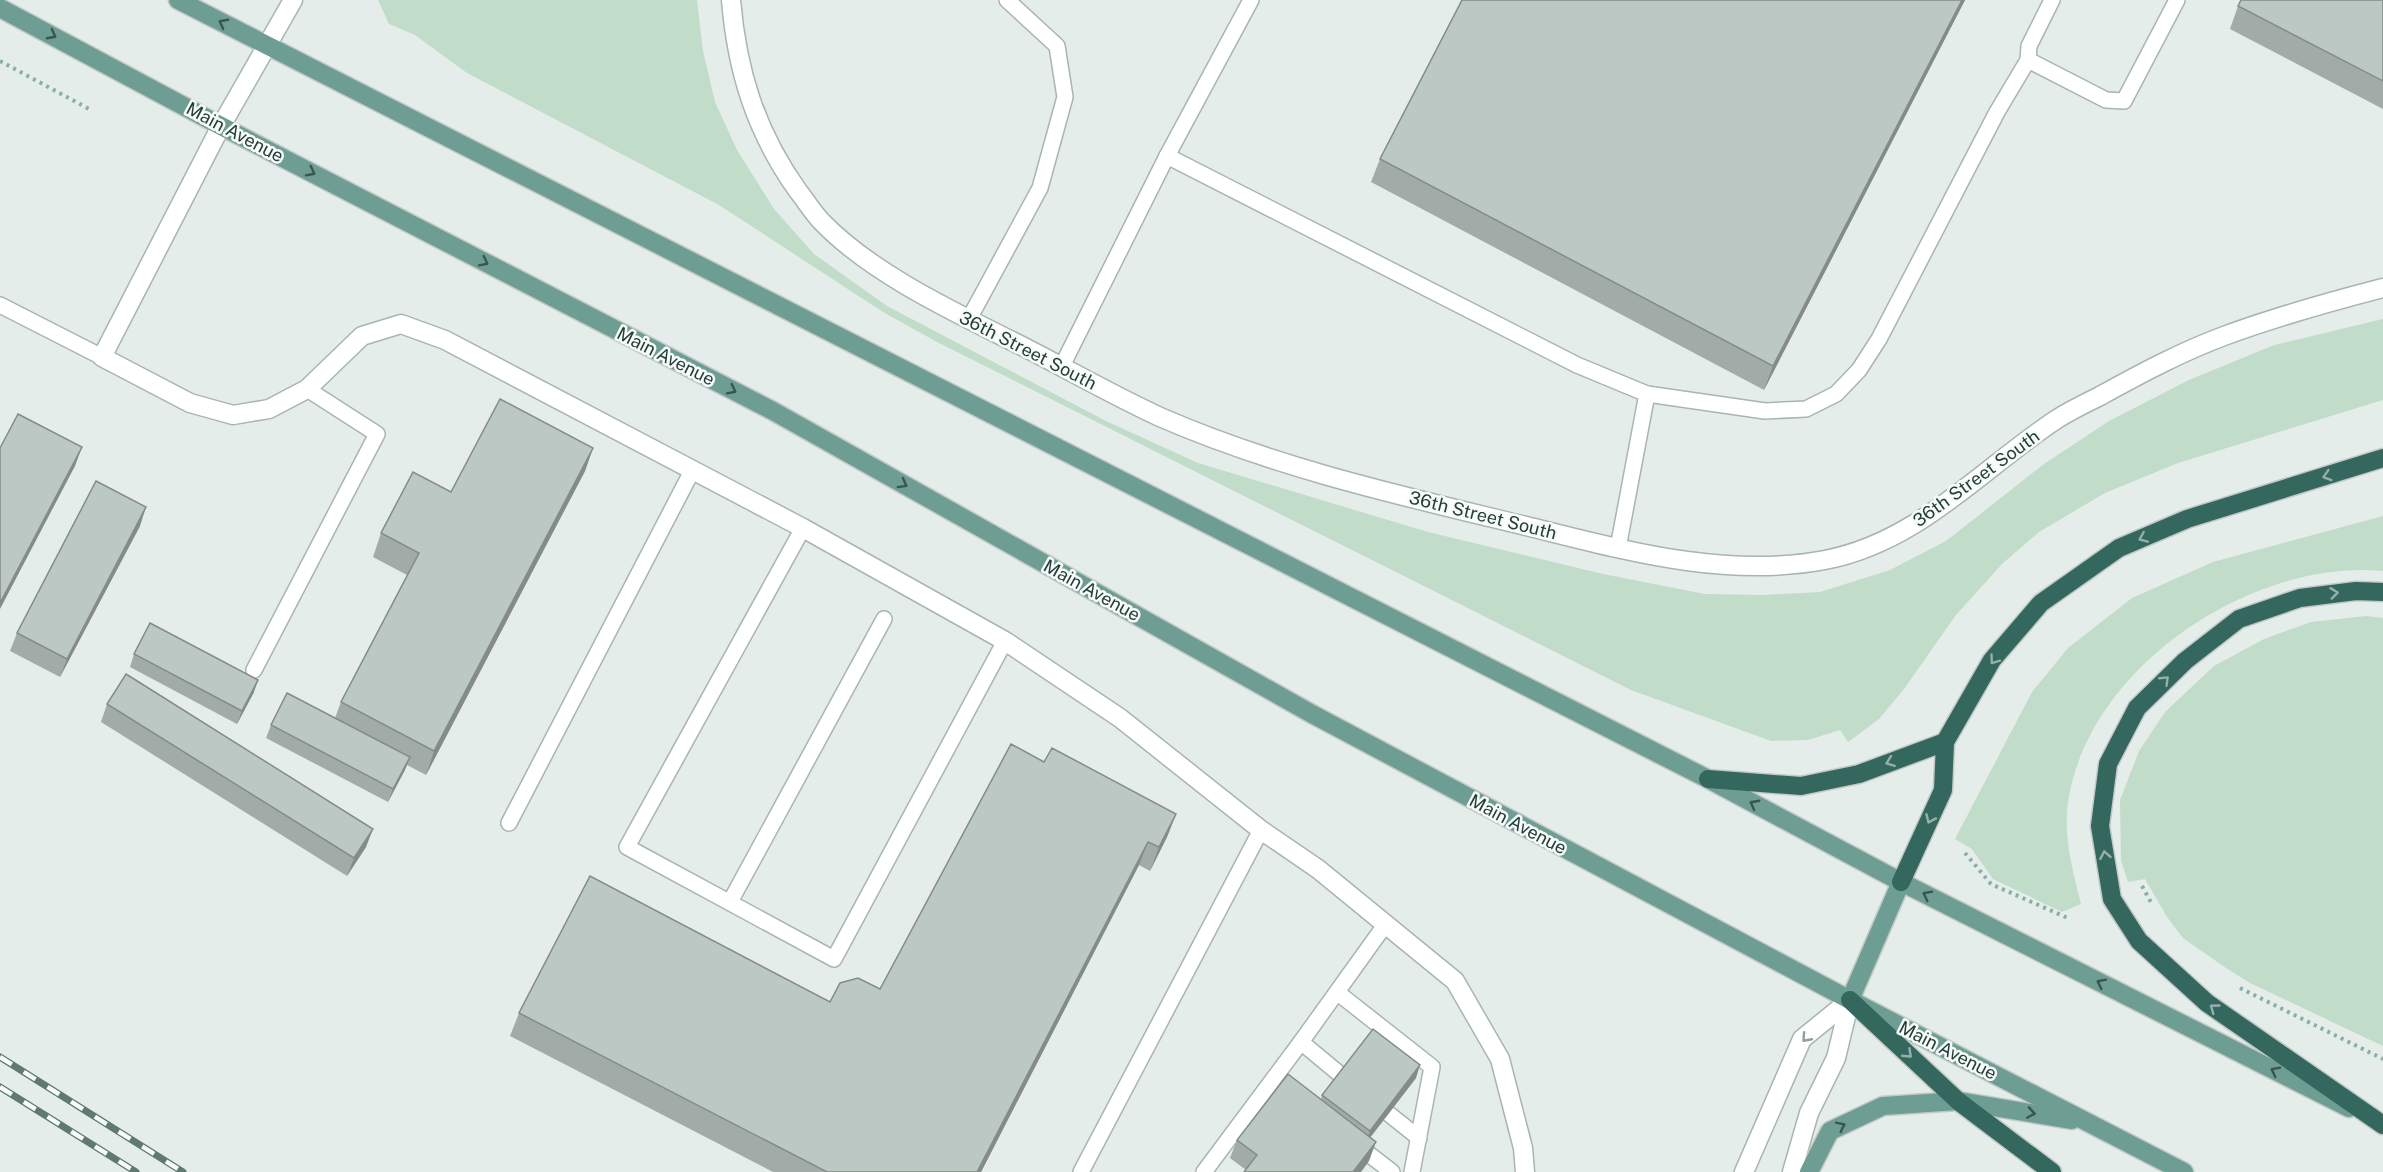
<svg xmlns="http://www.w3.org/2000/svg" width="2383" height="1172" viewBox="0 0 2383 1172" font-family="'Public Sans',sans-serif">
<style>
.green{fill:#c1dcc9}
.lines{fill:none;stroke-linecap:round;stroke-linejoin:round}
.service-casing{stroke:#a8b5b1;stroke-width:18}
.minor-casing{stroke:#a8b5b1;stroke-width:21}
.primary-casing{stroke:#c2c9c7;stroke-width:21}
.motorway-casing{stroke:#c2c9c7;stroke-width:21}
.path{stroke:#89aea3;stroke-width:4;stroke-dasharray:3 4.5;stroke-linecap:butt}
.service{stroke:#fff;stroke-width:15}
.minor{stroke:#fff;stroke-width:18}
.primary{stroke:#6e9e93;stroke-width:18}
.motorway{stroke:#34675e;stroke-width:18}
.rail-casing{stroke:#617973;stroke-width:7}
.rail{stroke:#f6faf8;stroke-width:4.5;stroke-dasharray:14;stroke-linecap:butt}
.wall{fill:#a1aca8}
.shaded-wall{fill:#838c88}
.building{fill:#bbc8c3;stroke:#838c88;stroke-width:1.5}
.oneway{stroke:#38564f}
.oneway2{stroke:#95b0ab}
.oneway3{stroke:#929e9c}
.labels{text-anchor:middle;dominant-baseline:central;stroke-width:5;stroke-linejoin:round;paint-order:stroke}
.street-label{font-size:18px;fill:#263e38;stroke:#f6faf8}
</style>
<rect width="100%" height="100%" fill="#e5edea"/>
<g class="green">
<path d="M378,0H697L703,51L715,102L737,150L774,209L814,254L887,306L1106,421L1198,463L1428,532L1603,574L1705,594L1763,595L1820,592L1890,570L1946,541L2044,464L2109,421L2189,380L2274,345L2383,319V400L2178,463L2105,493L2039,532L2002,564L1956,615L1904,689L1879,719L1848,742L1840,730L1808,740L1771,741L1631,690L937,342L883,312L719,205L467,73L415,35L389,24Z"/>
<path d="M2383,516V571C2253,559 2093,664 2069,796C2062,833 2072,868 2081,904L2062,912L1993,879L1972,849L1955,839L2032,692L2068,648L2132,598L2213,562Z"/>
<path d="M2366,616L2383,618V1046L2250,983L2226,968L2183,938L2167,917L2145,879L2128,882L2121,860L2120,800L2139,751L2165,712L2214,666L2264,639L2311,622Z"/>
</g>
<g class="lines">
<g class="service-casing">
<g id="service">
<path d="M2052,0L2029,46L2028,60L2106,100L2124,101L2177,0"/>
<path d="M1167,156L1577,365L1647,394L1618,548"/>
<path d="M0,305L102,357"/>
<path d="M969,319L1040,188L1065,97L1057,46L1007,0"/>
<path d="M1062,366L1167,156L1251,0"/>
<path d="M1647,394L1765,411L1806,409L1836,394L1859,370L1879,339L1997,112L2028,60"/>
<path d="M803,528L627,847L834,959L1005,641"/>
<path d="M254,670L377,434L307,389"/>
<path d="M509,823L692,471"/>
<path d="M730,902L884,619"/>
<path d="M1338,993L1432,1067L1412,1172"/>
<path d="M1301,1042L1342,1076"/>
<path d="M1389,1114L1419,1138"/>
<path d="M1357,1145L1392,1172"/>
<path d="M1081,1172L1261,830"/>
<path d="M1204,1172L1301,1042L1385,925"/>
</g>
</g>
<g class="minor-casing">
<g id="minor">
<path d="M293,0L221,126L102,357L190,403L233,415L269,409L307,389L362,336L401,324L445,340L803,528L1005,641L1120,718L1261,830L1318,869L1455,981L1500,1059L1523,1148L1525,1172"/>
<path d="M731,0C737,72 756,132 798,191C806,201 813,213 822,222C870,272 950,310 1012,341C1062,366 1110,394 1160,417C1277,468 1402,496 1526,526C1624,550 1724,579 1825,560C1919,542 1981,469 2057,419C2071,410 2086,403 2100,396C2140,374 2181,352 2224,336C2275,317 2329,302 2383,288"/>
<path d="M1744,1172L1802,1039L1850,1000"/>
<path d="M1792,1172L1809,1113L1836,1058L1850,1000"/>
</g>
</g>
<g class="primary-casing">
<g id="primary">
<path d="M178,0L1708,779L1901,882L2349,1108"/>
<path d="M0,8L221,126L773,411L1312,714L1850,1000L2184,1172"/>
<path d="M1850,1000L1901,882"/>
<path d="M1809,1172L1830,1131L1883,1106L1958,1101L2072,1120"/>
</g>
</g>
<g class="motorway-casing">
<g id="motorway">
<path d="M2383,592L2356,591L2300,598L2239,619L2185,661L2137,708L2108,764L2100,826L2112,899L2139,941L2207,1003L2383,1125"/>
<path d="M1708,779L1801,786L1859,774L1945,742"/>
<path d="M1901,882L1943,790L1945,742L1992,660L2041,603L2119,548L2187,519L2383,458"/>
<path d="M1850,1000L1958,1101L2052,1172"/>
</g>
</g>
<g class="path">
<path d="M0,61L91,110"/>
<path d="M1965,853L1991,884L2070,919"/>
<path d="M2142,886L2152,904"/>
<path d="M2240,988L2383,1059"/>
</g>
<use href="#service" class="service"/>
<use href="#minor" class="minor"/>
<use href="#primary" class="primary"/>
<use href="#motorway" class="motorway"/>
<g class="rail-casing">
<g id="rail">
<path d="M0,1057L183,1172"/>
<path d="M0,1087L136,1172"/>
</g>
</g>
<use href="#rail" class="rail"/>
</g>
<g class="wall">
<path d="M1462,0H1965L1764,390L1371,182L1380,159Z"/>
<path d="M2383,0V109L2230,29L2238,6Z"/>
<path d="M593,448L585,471L426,775L407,765L388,802L266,738L271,725L335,718L341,702L407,575L373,557L381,533L451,492Z"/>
<path d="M140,526L60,677L10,651L17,633Z"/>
<path d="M134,654L254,692L237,724L130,667Z"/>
<path d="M107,704L366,847L347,876L101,722Z"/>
<path d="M1044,762L1176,814L1167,837L1150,871L1139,865L981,1172H773L510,1036L519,1013L830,1002L880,989Z"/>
<path d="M1416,1078L1370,1138L1369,1161L1246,1170L1230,1158L1237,1140L1321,1099L1322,1095Z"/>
</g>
<g class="shaded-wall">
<path d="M1962,0H1965L1764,390L1773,366Z"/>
<path d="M82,447L75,466L0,609V603Z"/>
<path d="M593,448L585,471L426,775L434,751Z"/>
<path d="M146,507L140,526L60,677L67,659Z"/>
<path d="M258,680L254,692L237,724L242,711Z"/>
<path d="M410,757L405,770L388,802L393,789Z"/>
<path d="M1176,814L1167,837L1150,871L1159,847Z"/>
<path d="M373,829L366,847L347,876L354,858Z"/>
<path d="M1148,842L1139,865L981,1172H977Z"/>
<path d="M1420,1065L1416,1078L1365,1144L1370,1131Z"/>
<path d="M1376,1142L1369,1161L1361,1172H1353Z"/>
</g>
<g class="building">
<path d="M1462,0H1962L1773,366L1380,159Z"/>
<path d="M2241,0H2383V81L2238,6Z"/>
<path d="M500,399L593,448L434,751L341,702L419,553L381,533L413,472L451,492Z"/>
<path d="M18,414L82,447L0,603V448Z"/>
<path d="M96,481L146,507L67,659L17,633Z"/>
<path d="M150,623L258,680L242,711L134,654Z"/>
<path d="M126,674L373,829L354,858L107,704Z"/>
<path d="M287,693L410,757L393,789L271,725Z"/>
<path d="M1011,744L1044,762L1052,748L1176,814L1159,847L1148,842L977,1172H827L519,1013L590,876L830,1002L840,983L858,978L880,989Z"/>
<path d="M1373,1029L1420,1065L1370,1131L1322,1095Z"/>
<path d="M1288,1074L1376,1142L1353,1172H1244L1257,1155L1237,1140Z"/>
</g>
<defs><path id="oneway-chevron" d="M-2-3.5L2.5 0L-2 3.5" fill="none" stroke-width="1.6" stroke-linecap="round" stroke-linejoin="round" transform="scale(1.5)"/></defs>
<g class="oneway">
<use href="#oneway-chevron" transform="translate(223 23) rotate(-152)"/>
<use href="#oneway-chevron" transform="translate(52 35) rotate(28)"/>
<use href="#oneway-chevron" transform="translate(311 172) rotate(27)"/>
<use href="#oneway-chevron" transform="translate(484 262) rotate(27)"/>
<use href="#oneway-chevron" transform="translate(732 390) rotate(27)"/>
<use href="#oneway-chevron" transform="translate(903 484) rotate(29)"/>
<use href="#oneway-chevron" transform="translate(1754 804) rotate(-152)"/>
<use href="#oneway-chevron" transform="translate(1927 895) rotate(-153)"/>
<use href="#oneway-chevron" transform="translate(2101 983) rotate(-153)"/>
<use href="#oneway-chevron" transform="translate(2275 1071) rotate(-153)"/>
<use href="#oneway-chevron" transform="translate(2031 1113) rotate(9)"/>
<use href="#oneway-chevron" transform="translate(1841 1126) rotate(-26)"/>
</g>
<g class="oneway2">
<use href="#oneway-chevron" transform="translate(2327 476) rotate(163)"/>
<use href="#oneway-chevron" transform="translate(2143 538) rotate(157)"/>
<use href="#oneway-chevron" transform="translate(2334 593) rotate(-7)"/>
<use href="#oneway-chevron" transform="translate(1994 660) rotate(126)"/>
<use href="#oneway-chevron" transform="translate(2165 680) rotate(-44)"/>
<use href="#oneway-chevron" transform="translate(1890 762) rotate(160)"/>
<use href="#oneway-chevron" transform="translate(1930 819) rotate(114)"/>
<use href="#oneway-chevron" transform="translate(2105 855) rotate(-100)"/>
<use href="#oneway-chevron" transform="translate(2214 1008) rotate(-144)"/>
<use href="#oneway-chevron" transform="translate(1908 1054) rotate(43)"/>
</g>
<use class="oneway3" href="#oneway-chevron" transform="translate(1806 1038) rotate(132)"/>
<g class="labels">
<g class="street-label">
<text transform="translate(235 132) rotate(28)">Main Avenue</text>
<text transform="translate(1028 350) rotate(27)">36th Street South</text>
<text transform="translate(666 356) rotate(27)">Main Avenue</text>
<text transform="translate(1976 478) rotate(-36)">36th Street South</text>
<text transform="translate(1483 515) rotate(14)">36th Street South</text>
<text transform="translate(1092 590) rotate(29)">Main Avenue</text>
<text transform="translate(1518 824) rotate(28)">Main Avenue</text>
<text transform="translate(1948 1050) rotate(27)">Main Avenue</text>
</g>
</g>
</svg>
